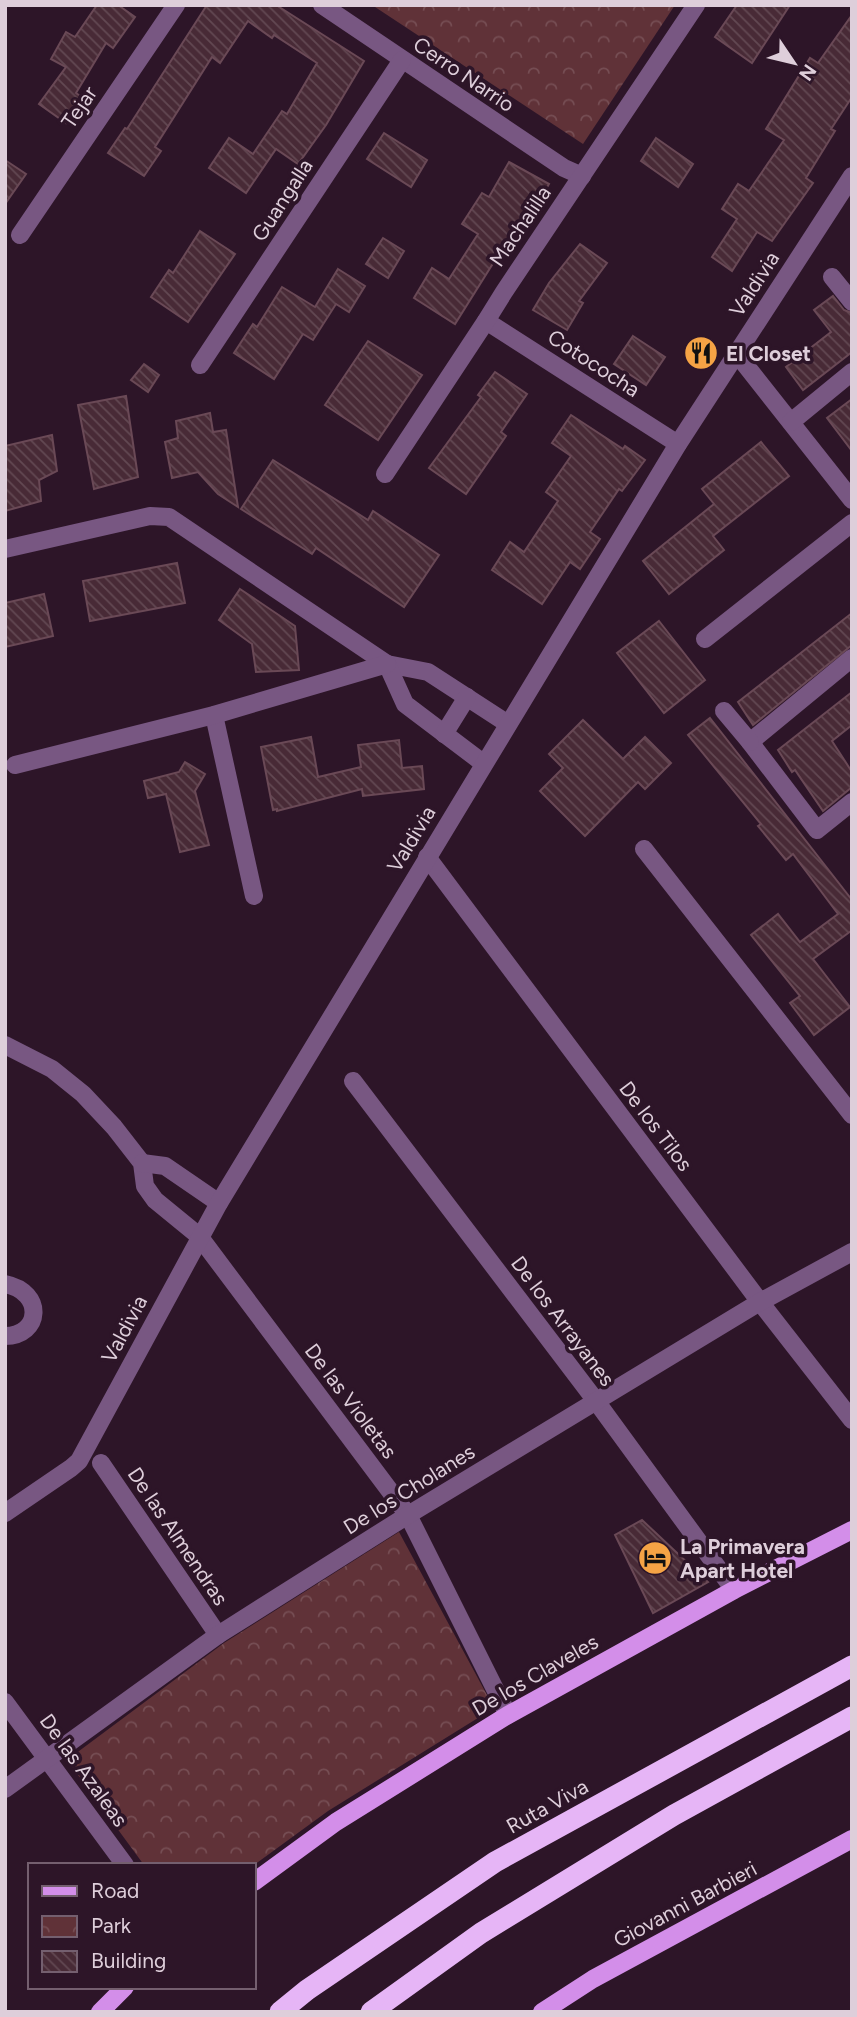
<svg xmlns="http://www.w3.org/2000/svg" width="857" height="2017" viewBox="0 0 857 2017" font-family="Figtree,sans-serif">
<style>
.park{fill:url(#park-crowns)}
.building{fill:url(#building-back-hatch);stroke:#6a4956;stroke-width:2}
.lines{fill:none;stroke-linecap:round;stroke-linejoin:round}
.minor{stroke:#785782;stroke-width:18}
.major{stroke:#d38ee9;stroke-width:18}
.highway{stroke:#e6b5f6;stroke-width:21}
.labels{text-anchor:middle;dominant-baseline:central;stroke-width:7;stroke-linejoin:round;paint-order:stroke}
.street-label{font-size:21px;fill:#deceda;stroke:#2d1528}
.poi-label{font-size:21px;font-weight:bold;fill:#deceda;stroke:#2d1528;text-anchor:start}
</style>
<defs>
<pattern id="park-crowns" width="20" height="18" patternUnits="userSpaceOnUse" patternTransform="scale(1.75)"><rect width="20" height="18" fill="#603238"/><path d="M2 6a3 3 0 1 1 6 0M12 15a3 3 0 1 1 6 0" fill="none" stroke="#764e54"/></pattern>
<pattern id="building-back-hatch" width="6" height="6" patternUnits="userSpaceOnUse" patternTransform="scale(1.75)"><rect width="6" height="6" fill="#482a36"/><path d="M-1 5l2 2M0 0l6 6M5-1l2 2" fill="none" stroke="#624852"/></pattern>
</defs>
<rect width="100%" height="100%" fill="#2d1528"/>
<g class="park">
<path d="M372,5H675L583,144Z"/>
<path d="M399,1532L494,1708L328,1811L254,1865H144L67,1760L224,1643Z"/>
</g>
<g class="building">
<path d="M97,5H118L135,17L113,48L106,43L76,93L84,99L66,123L39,104L66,67L51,59L66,32L75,37Z"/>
<path d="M207,5H276L364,61L326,125L298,164L276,149L246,193L209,168L229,138L253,154L282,111L287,114L317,63L274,35L272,38L248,21L220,63L212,57L155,147L161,151L144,176L108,153L125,128L127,129Z"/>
<path d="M737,5H790L752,63L715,37Z"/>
<path d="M852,15V97L831,129L835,131L806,178L813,183L772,241L757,232L732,271L712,257L737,219L722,209L738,184L749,191L784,140L766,129L810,58L818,63Z"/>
<path d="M384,133L427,160L411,187L367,159Z"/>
<path d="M656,138L693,164L678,187L641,161Z"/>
<path d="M5,160L26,174L5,204Z"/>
<path d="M509,162L549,184L535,209L529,206L455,324L414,298L432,268L449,279L478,234L462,224L482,193L489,197Z"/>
<path d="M200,231L235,254L188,322L151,297L169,270L173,273Z"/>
<path d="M383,238L404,251L388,278L366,264Z"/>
<path d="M580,244L607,263L579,301L583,303L567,330L533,310L549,283Z"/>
<path d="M338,269L365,286L349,312L336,304L313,340L303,334L274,379L234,353L253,324L257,327L282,287L315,307Z"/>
<path d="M833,296L844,310L852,313V352L803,390L786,367L831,332L814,310Z"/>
<path d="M633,336L665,357L646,385L614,364Z"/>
<path d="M368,341L422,375L378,440L325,405Z"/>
<path d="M144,364L159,375L148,392L131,380Z"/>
<path d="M495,372L527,394L501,432L506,436L466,494L429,468L481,397L478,395Z"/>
<path d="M126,396L138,477L94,489L78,405Z"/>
<path d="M852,399V451L827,418Z"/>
<path d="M210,413L213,432L226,430L238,507L218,494L198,472L172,478L165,442L178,438L176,421Z"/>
<path d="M571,415L623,449L625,446L645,460L622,491L619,489L590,532L600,539L580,569L570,562L542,604L492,570L510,542L524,552L558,501L546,492L571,456L552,443Z"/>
<path d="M52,435L57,471L39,480L41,501L5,511V446Z"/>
<path d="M761,442L789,476L713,536L724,550L669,594L643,561L714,504L702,489Z"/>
<path d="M273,460L368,520L373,511L439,555L404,607L316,548L312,554L241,509Z"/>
<path d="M177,563L185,603L90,621L83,581Z"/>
<path d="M240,589L295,626L299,670L256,672L252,644L219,620Z"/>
<path d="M44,594L53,636L5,647V603Z"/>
<path d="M852,613V645L753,725L738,702Z"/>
<path d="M659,621L705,680L664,713L617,653Z"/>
<path d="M852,692V725L832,741L852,772V787L823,811L795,770L792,772L778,750Z"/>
<path d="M710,718L852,900V932L851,931L813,959L850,1007L814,1035L790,1003L800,996L751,935L778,914L800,942L838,914L793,854L786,860L758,826L761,824L688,735Z"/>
<path d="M583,720L623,759L645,737L671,763L645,789L638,782L585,836L540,791L563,768L549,754Z"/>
<path d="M311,737L318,777L361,767L358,745L399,740L402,768L422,766L424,789L363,796L362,789L277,811V809L273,810L261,747Z"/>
<path d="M185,762L205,774L195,791L209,845L180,852L166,794L148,798L144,781L179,772Z"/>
<path d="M642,1520L708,1582L653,1613L615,1535Z"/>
</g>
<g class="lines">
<g class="minor">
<path d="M322,5L564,168L582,176"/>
<path d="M20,235L176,5"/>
<path d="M832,277L852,302"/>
<path d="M486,321L678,444"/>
<path d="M736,353L852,500"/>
<path d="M200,365L402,60"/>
<path d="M791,422L852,372"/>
<path d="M385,474L486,321L504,292L696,5"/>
<path d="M5,549L150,516L169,517L387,664L428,672L508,724"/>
<path d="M705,639L852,523"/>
<path d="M852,658L750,742L817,830L852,802"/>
<path d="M387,664L405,704L483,763"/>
<path d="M724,711L750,742"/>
<path d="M214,715L254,896"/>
<path d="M444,734L467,697"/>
<path d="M15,765L214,715L387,664"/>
<path d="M644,849L852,1115"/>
<path d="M427,857L760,1302L852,1420"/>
<path d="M5,1045L52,1069L83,1094L114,1127L142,1163L145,1186L155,1200L199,1236L408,1515L508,1715"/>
<path d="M353,1081L596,1401L734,1590"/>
<path d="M142,1163L165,1166L219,1203"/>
<path d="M5,1284C45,1292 41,1336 5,1336"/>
<path d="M101,1463L218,1635"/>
<path d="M5,1513L71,1468L79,1461L219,1203L678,444L852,176"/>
<path d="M5,1702L125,1865"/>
<path d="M5,1789L218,1635L408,1515L760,1302L852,1252"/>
</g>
<g class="major">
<path d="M254,1882L336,1822L508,1715L734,1590L852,1530"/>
<path d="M100,2012L125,1987"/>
<path d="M542,2012L593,1979L852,1839"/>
</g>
<g class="highway">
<path d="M280,2012L307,1990L495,1862L852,1666"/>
<path d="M371,2012L481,1933L674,1815L852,1717"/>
</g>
</g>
<defs>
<g id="restaurant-disc" transform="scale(1.75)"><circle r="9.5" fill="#f5a345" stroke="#2d1528"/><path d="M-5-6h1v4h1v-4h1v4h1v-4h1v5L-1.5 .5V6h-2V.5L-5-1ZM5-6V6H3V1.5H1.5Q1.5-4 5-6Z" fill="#111"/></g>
<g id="hotel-disc" transform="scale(1.75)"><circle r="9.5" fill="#f5a345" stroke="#2d1528"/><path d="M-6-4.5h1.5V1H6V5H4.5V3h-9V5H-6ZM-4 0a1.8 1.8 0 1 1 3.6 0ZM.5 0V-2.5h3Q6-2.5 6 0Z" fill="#111"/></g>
</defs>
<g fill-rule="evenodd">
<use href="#restaurant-disc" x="701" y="353"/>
<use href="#hotel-disc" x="655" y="1558"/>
</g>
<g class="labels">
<g class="street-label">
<text transform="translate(464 74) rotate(34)">Cerro Narrio</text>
<text transform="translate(79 107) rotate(-56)">Tejar</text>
<text transform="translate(282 200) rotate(-57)">Guangalla</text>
<text transform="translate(520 226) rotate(-56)">Machalilla</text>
<text transform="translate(754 284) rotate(-57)">Valdivia</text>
<text transform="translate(594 363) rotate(33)">Cotococha</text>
<text transform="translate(411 839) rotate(-59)">Valdivia</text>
<text transform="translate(656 1126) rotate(53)">De los Tilos</text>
<text transform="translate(563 1321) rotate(53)">De los Arrayanes</text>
<text transform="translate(124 1329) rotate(-62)">Valdivia</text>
<text transform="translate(351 1401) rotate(53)">De las Violetas</text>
<text transform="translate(409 1489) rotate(-32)">De los Cholanes</text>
<text transform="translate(178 1536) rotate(56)">De las Almendras</text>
<text transform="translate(535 1675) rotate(-30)">De los Claveles</text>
<text transform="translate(84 1770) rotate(54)">De las Azaleas</text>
<text transform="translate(547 1806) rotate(-29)">Ruta Viva</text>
<text transform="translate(685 1904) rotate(-28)">Giovanni Barbieri</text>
</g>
<g class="poi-label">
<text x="726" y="353">El Closet</text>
<text x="680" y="1546">La Primavera<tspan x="680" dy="24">Apart Hotel</tspan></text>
</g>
</g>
<rect width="857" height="2017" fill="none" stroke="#deceda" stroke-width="14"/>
<rect x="28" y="1863" width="228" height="126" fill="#2d1528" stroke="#745f6f" stroke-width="2"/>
<rect x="42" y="1886" width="35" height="10" fill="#d38ee9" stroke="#745f6f" stroke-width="2"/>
<text x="91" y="1898" font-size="21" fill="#deceda">Road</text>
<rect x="42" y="1916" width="35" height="21" fill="url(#park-crowns)" stroke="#745f6f" stroke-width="2"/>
<text x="91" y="1933" font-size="21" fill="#deceda">Park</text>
<rect x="42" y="1951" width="35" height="21" fill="url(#building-back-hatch)" stroke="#745f6f" stroke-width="2"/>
<text x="91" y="1968" font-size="21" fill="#deceda">Building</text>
<g transform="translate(794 63) rotate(125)" stroke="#2d1528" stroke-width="5" paint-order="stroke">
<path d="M0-5L12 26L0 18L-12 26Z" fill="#deceda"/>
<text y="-10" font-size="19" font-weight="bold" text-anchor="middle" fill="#deceda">N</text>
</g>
</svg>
